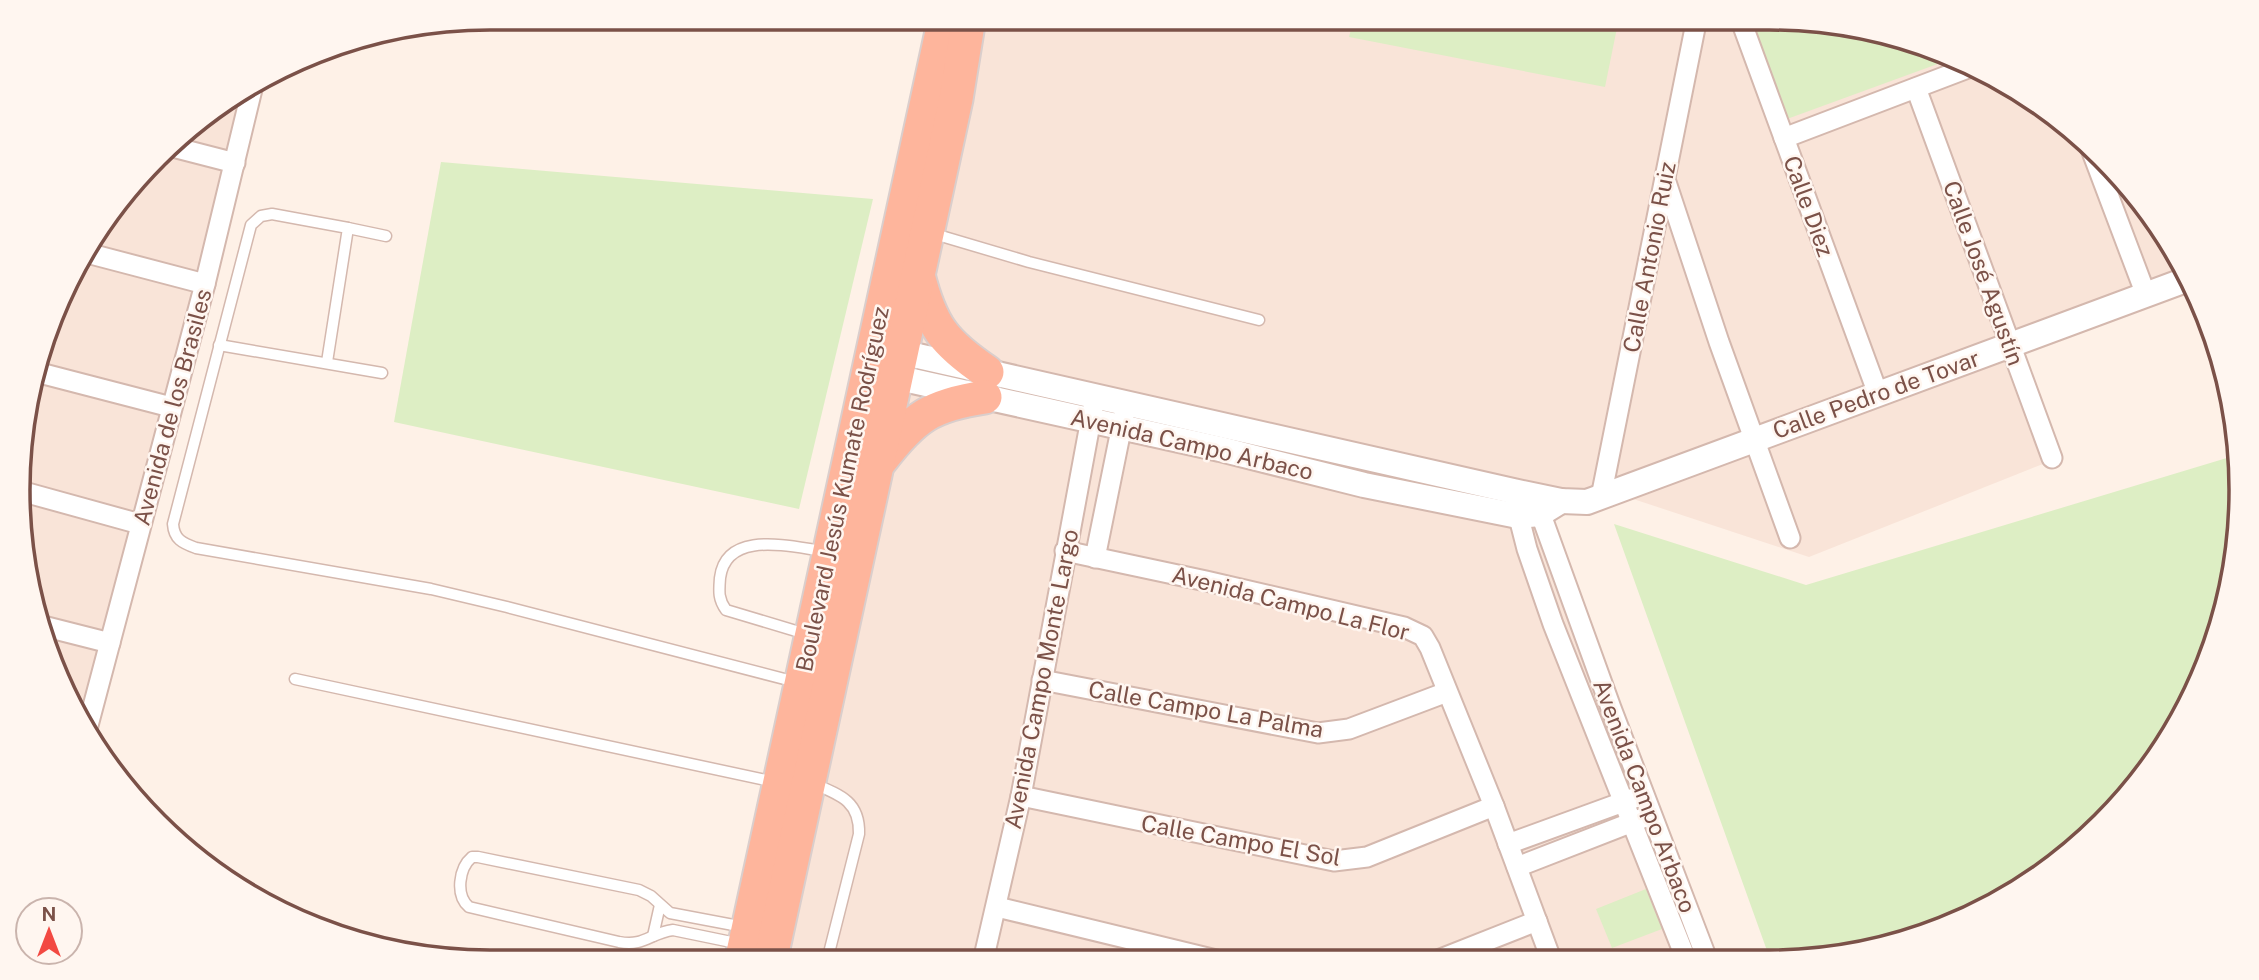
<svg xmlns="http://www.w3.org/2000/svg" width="2259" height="980" viewBox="0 0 2259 980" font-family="'Public Sans',sans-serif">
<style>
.residential{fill:#f9e4d8}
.green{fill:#ddeec4}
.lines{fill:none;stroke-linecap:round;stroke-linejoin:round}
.service-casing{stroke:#d4b8ae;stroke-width:13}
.minor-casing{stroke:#d4b8ae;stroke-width:23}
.tertiary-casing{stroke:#d4b8ae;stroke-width:28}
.trunk-casing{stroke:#dacecc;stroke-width:37}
.service{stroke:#fff;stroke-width:10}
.minor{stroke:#fff;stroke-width:19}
.tertiary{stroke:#fff;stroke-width:24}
.trunk{stroke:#feb59c;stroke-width:33}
.labels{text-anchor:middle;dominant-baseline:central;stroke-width:5;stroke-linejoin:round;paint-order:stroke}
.street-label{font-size:23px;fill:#7b5148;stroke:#fff6f0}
.rim{fill:none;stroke:#7b5148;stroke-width:3.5}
</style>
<rect width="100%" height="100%" fill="#fef1e7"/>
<g class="residential">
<path d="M940,18H1769L1921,43L2006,81L2081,135L2144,203L2193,281L2000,350L2043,464L1809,557L1606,490L1535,516L1701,959L750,962Z"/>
<path d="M249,84L80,724L42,641L22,552L27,398L81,254L179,134Z"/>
</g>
<g class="green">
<path d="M1354,18H1619L1605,87L1349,37Z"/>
<path d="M1750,18H1769L1921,43L1954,58L1787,119Z"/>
<path d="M441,162L873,199L799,509L394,422Z"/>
<path d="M2240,454L2237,552L2216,642L2162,753L2057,865L1950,926L1831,958L1770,959L1614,524L1806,585Z"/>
<path d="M1646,889L1662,929L1612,948L1596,909Z"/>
</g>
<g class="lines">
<g class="service-casing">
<g id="service">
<path d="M348,228L386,236"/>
<path d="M931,233L1029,262L1259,320"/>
<path d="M219,345L382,373"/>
<path d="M327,362L348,228L272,214L261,216L251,225L173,524C174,539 182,543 196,548L431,589L507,607L796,682"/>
<path d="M806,634L726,610C718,599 719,591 720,578C726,529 791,547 824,551"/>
<path d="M295,679L775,782"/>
<path d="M814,784C841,795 860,802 859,834L827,961"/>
<path d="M653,936L660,905"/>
<path d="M741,944L673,930C650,933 644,947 619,942L469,907C455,895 459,868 472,857H478L639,890L651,896L670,913L744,927"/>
</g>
</g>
<g class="minor-casing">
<g id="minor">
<path d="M1740,18L1878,394"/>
<path d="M1916,88L2052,458"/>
<path d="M1784,138L1973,66"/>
<path d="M2089,144L2146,295"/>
<path d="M169,146L235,163"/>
<path d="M1665,179L1719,342L1790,538"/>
<path d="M83,252L205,284"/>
<path d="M36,372L171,407"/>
<path d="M24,492L140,524"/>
<path d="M1601,497L1697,18"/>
<path d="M1536,501L1611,708L1707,959"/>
<path d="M1515,502L1527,549L1553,624L1686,959"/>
<path d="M1065,551L1206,581L1404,627L1423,636L1430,648L1494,806L1551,959"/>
<path d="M1095,558L1124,415"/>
<path d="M39,625L110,643"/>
<path d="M1042,680L1318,733L1349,729L1447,692"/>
<path d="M86,733L205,284L254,81"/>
<path d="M1021,796L1334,861L1367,857L1494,806"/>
<path d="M1508,844L1637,797"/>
<path d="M1517,867L1643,818"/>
<path d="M997,907L1216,960"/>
<path d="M1438,960L1537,921"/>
<path d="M983,961L1021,796L1093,408"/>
</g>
</g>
<g class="tertiary-casing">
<g id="tertiary">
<path d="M887,349L1513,491L1561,501L1587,502L2191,278"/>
<path d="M881,374L1220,449L1364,485L1518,516L1540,514L1561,501"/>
</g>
</g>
<g class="trunk-casing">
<g id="trunk">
<path d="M918,275C931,326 944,343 987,372"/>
<path d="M881,460C914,417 931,405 985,397"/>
<path d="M741,962L945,18"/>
<path d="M770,962L956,99L969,18"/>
</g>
</g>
<use href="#service" class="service"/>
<use href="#minor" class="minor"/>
<use href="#tertiary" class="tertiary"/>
<use href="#trunk" class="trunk"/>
</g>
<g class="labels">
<g class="street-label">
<text transform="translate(1809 206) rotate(70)">Calle Diez</text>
<text transform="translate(1649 257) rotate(-79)">Calle Antonio Ruiz</text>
<text transform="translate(1984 273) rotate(70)">Calle José Agustín</text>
<text transform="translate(1876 394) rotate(-20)">Calle Pedro de Tovar</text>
<text transform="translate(172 407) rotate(-75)">Avenida de los Brasiles</text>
<text transform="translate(1192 444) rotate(13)">Avenida Campo Arbaco</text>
<text transform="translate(842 489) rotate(-78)">Boulevard Jesús Kumate Rodríguez</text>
<text transform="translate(1291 603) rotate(14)">Avenida Campo La Flor</text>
<text transform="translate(1041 679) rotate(-79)">Avenida Campo Monte Largo</text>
<text transform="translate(1206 709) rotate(10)">Calle Campo La Palma</text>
<text transform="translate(1645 796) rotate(69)">Avenida Campo Arbaco</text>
<text transform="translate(1241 840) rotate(10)">Calle Campo El Sol</text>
</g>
</g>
<path d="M0 0H2259V980H0ZM490 30H1769A460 460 0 0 1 2229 490V490A460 460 0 0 1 1769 950H490A460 460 0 0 1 30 490V490A460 460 0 0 1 490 30Z" fill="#fff6f0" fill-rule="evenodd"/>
<path class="rim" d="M490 30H1769A460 460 0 0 1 2229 490V490A460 460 0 0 1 1769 950H490A460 460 0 0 1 30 490V490A460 460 0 0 1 490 30Z"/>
<g transform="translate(49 931)"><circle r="33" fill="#fff6f0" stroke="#cab4ad" stroke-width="2"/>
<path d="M0-5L12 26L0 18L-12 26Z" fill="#f24942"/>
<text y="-10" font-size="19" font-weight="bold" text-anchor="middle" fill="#7b5148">N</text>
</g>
</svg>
